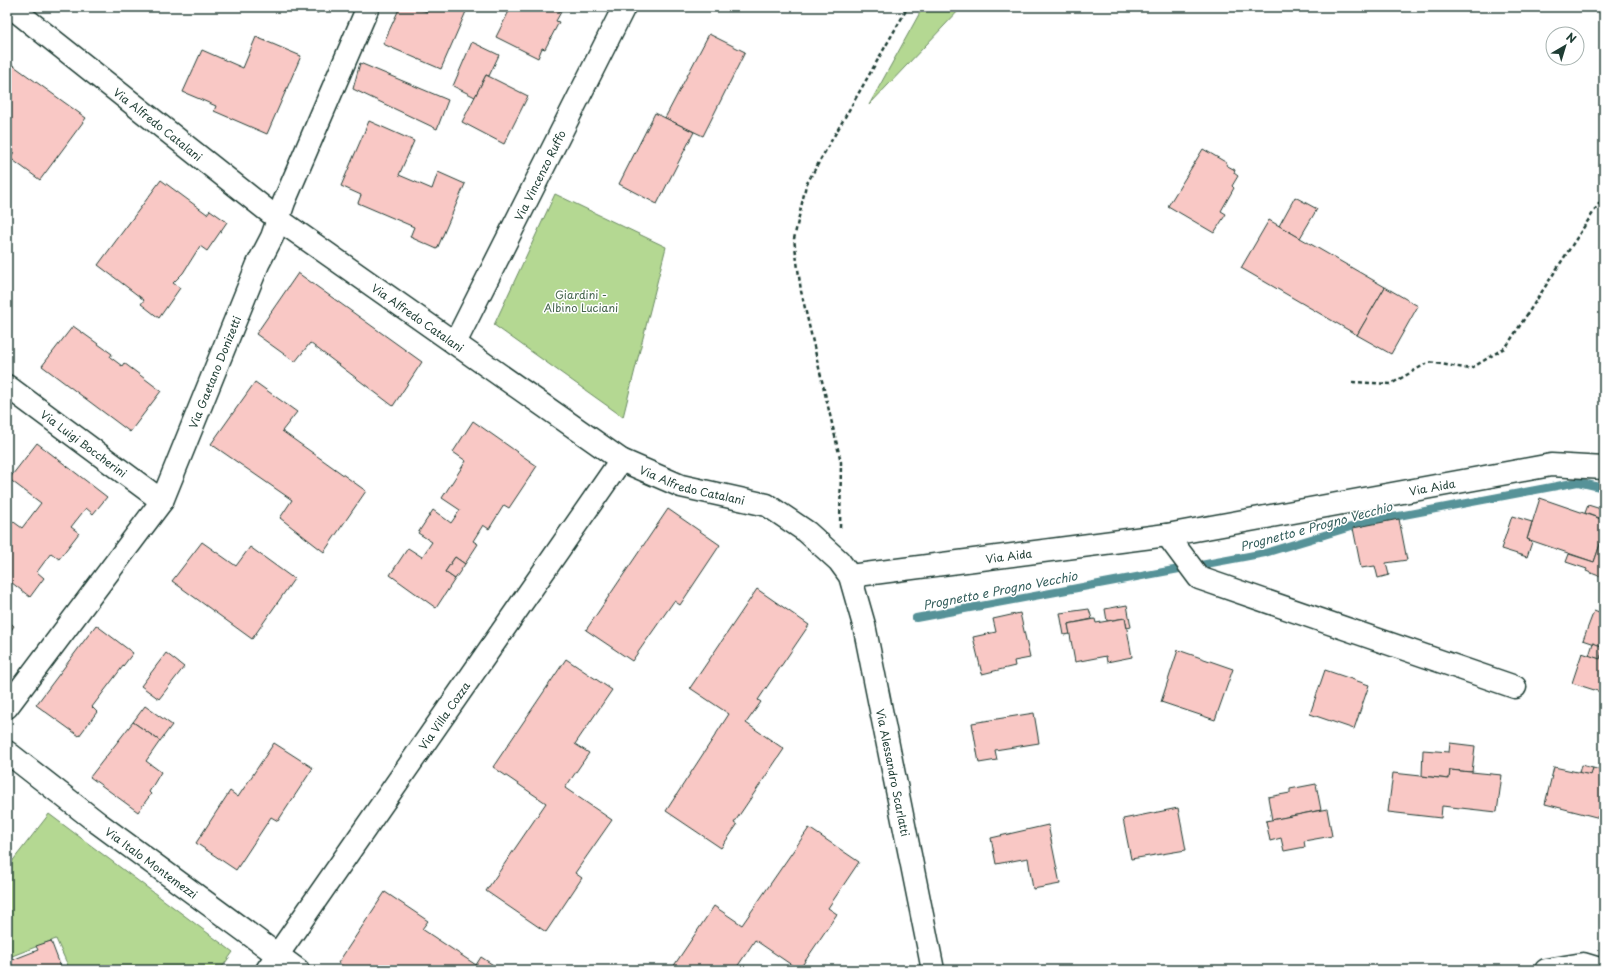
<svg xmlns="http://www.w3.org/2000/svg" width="1611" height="977" viewBox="0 0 1611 977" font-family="'Playpen Sans',sans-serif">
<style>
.green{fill:#b4d892;stroke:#6a8a63}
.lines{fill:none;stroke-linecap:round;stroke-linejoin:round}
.stream{stroke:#579298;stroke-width:8}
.building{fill:#f9c8c5;stroke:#1f3d34}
.minor-casing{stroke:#1f3d34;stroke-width:25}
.path{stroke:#1f3d34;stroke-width:2.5;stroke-dasharray:4 3;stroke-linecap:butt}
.minor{stroke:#fff;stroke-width:22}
.labels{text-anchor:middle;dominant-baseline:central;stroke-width:3;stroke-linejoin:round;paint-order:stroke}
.street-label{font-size:11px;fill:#1f3d34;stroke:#fff}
.park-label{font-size:11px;fill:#44644c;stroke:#fff}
.water-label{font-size:12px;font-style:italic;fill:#36605e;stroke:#fff}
</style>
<rect width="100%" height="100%" fill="#fff"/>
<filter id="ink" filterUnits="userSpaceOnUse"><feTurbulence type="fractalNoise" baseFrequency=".025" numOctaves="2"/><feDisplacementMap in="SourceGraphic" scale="8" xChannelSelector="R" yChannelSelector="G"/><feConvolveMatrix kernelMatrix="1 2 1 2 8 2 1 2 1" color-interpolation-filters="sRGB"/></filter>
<g filter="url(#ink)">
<g class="green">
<path d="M923,7H962L869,105Z"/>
<path d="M555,194L666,247L623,417L494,325Z"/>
<path d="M49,814L233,952L220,970H70L56,939L7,958V868Z"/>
</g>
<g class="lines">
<path class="stream" d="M916,618L1265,553L1367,522L1578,482L1604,488"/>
</g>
<g class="building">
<path d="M305,7H320L318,13Z"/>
<path d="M400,7H415L427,12L428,7H468L441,69L383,44Z"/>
<path d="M511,7H551L561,12L556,21L559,22L545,49L542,48L538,58L496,37Z"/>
<path d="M709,34L745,52L703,136L665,118Z"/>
<path d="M256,37L301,56L267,134L214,111L216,106L183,92L202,50L243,68Z"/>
<path d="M472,42L499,55L489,76L486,75L475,97L453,86Z"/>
<path d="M7,61L86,118L40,180L10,158L14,152L7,147Z"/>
<path d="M360,63L448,100L437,129L353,89Z"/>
<path d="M486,75L528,96L504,144L462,122Z"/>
<path d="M655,113L694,132L657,204L619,184Z"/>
<path d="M369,121L414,141L399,175L432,189L438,172L465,184L437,249L410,237L414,227L358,203L361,195L341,186Z"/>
<path d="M1203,149L1227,163L1226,165L1235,170L1234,173L1238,176L1232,186L1234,188L1221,211L1226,214L1214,233L1168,206Z"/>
<path d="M161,180L207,214L210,210L227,222L207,251L200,246L183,273L173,283L180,288L159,318L141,304L144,300L98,265Z"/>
<path d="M1295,197L1317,209L1300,238L1279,226Z"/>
<path d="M1269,220L1385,287L1357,335L1241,268Z"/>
<path d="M298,273L422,362L393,406L310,343L295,362L256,334Z"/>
<path d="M1385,287L1418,306L1391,354L1357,335Z"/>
<path d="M73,326L112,354L110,357L122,366L124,363L161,391L130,432L42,366Z"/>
<path d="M255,382L297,412L282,431L366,491L324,552L280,518L292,500L211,444Z"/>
<path d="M473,421L537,466L509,508L504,505L489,529L483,525L473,541L478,544L465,564L455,557L445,572L455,579L436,608L390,575L408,548L422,557L432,542L418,533L433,510L451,523L460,510L442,498L466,461L453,452Z"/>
<path d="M37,443L107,497L93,514L86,508L71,527L79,533L59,559L51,553L37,572L44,578L30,597L7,579V517L22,528L41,503L9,479Z"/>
<path d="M1540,498L1604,520V533L1594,562L1527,539Z"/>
<path d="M1588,505L1604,510V520L1585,513Z"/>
<path d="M668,509L720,545L680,605L674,601L632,661L586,630Z"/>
<path d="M1512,516L1532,522L1527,539L1532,542L1527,557L1501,549Z"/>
<path d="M1399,519L1407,560L1386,563L1389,575L1378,578L1375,566L1361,568L1353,528Z"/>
<path d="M1604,533V578L1586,571L1587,569L1566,562L1569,554L1594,562Z"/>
<path d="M202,542L236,566L250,547L294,579L252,639L172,581Z"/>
<path d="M455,557L465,564L455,579L445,572Z"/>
<path d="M757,589L809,625L758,700L761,702L746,723L784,749L734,823L737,825L721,848L666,811L729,714L690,688Z"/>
<path d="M1127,605L1131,627L1127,628L1125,618L1107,621L1105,609Z"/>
<path d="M1089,609L1092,619L1068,624L1070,634L1064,635L1060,613Z"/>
<path d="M1594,611L1604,615V647L1583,640Z"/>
<path d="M1020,613L1030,658L1014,661L1015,666L982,674L973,637L996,632L993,619Z"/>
<path d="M1125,618L1132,657L1107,662L1106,656L1075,662L1068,624L1095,619L1096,623Z"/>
<path d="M7,620L14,626L7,636Z"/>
<path d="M96,625L133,653L92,707L97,712L79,736L36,705Z"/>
<path d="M1593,643L1604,647L1600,659L1589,656Z"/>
<path d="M1604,647V693L1572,683L1582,653L1600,659Z"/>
<path d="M1178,650L1233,669L1215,720L1161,702Z"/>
<path d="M166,653L184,667L159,699L141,686Z"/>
<path d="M566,659L612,690L575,744L589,753L565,788L612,820L575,873L582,878L546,932L486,891L546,803L493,767Z"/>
<path d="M1325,670L1369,685L1354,729L1310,714Z"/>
<path d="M145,706L172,725L160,741L133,722Z"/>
<path d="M1034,713L1039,743L995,750L997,760L979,763L972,723Z"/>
<path d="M133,722L160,741L146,761L161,772L149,792L151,794L138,812L90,777Z"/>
<path d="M274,743L313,768L278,821L271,817L236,870L196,843L230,791L238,797Z"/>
<path d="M1450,743L1475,746L1472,772L1450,770L1449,779L1422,776L1423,750L1449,752Z"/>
<path d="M1581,765L1593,768L1591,775L1579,773Z"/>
<path d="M1554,767L1591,775L1593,768L1604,771V819L1545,804Z"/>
<path d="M1450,770L1502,775L1497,812L1442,806L1441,818L1388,812L1393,773L1449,779Z"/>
<path d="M1316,784L1321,810L1272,820L1268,797L1290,793V789Z"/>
<path d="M1178,808L1186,850L1131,859L1123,819Z"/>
<path d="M1327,809L1332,836L1304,841L1305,847L1284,851L1281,838L1270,841L1266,821Z"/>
<path d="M1048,825L1060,884L1033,889L1028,858L996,864L991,838Z"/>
<path d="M809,828L859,862L828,908L837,914L799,970L755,940L735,970H671L714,906L742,925Z"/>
<path d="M385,892L428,921L422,929L476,965L481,957L501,970H349L338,963Z"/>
<path d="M51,941L62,970H7V962L38,950L36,946Z"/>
</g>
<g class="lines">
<g class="minor-casing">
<g id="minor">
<path id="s1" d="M11,7L278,219L621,460L681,486L767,505L807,532L839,561L850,576L864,625L933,970"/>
<path id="s2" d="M455,343L624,7"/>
<path id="s3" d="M7,386L162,501"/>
<path d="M1167,535L1199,578L1515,687"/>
<path id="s4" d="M850,576L1167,535L1551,465L1604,468"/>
<path id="s5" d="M7,707L162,501L258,264L272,237L284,202L368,7"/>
<path id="s6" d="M7,752L98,823L298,970"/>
<path id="s7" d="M267,970L621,460"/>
<path d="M1546,970L1583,964L1603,970"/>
</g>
</g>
<g class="path">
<path d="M1352,382L1391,384L1429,362L1470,369L1506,347L1604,196"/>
<path d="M840,528L841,462L801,291L794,239L806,185L908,7"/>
</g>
<use href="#minor" class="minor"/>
</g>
</g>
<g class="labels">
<g class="street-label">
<text stroke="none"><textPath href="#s1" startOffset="188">Via Alfredo Catalani</textPath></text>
<text stroke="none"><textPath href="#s2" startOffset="188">Via Vincenzo Ruffo</textPath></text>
<text stroke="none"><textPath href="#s1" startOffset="512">Via Alfredo Catalani</textPath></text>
<text stroke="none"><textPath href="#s5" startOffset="397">Via Gaetano Donizetti</textPath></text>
<text stroke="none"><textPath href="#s3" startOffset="96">Via Luigi Boccherini</textPath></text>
<text stroke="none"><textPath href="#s1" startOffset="836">Via Alfredo Catalani</textPath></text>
<text stroke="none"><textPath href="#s4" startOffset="589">Via Aida</textPath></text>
<text stroke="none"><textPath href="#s4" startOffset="160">Via Aida</textPath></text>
<text stroke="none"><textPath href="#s7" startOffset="310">Via Villa Cozza</textPath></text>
<text stroke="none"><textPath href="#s1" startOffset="1225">Via Alessandro Scarlatti</textPath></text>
<text stroke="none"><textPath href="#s6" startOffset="182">Via Italo Montemezzi</textPath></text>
</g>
<g class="park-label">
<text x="581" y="294">Giardini -<tspan x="581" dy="13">Albino Luciani</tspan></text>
</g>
<g class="water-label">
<text transform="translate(1316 526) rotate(-15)">Prognetto e Progno Vecchio</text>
<text transform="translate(1000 590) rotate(-11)">Prognetto e Progno Vecchio</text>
</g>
</g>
<rect width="1611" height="977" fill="none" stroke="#fff" stroke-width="24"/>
<rect x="12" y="12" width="1587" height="953" fill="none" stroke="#1f3d34" stroke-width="1.5" filter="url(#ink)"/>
<g transform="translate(1565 46) rotate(38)"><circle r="19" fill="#ffffff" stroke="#a5b1ae"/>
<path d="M0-3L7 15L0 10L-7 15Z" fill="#1f3d34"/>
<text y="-6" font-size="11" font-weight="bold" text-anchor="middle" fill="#1f3d34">N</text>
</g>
</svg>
